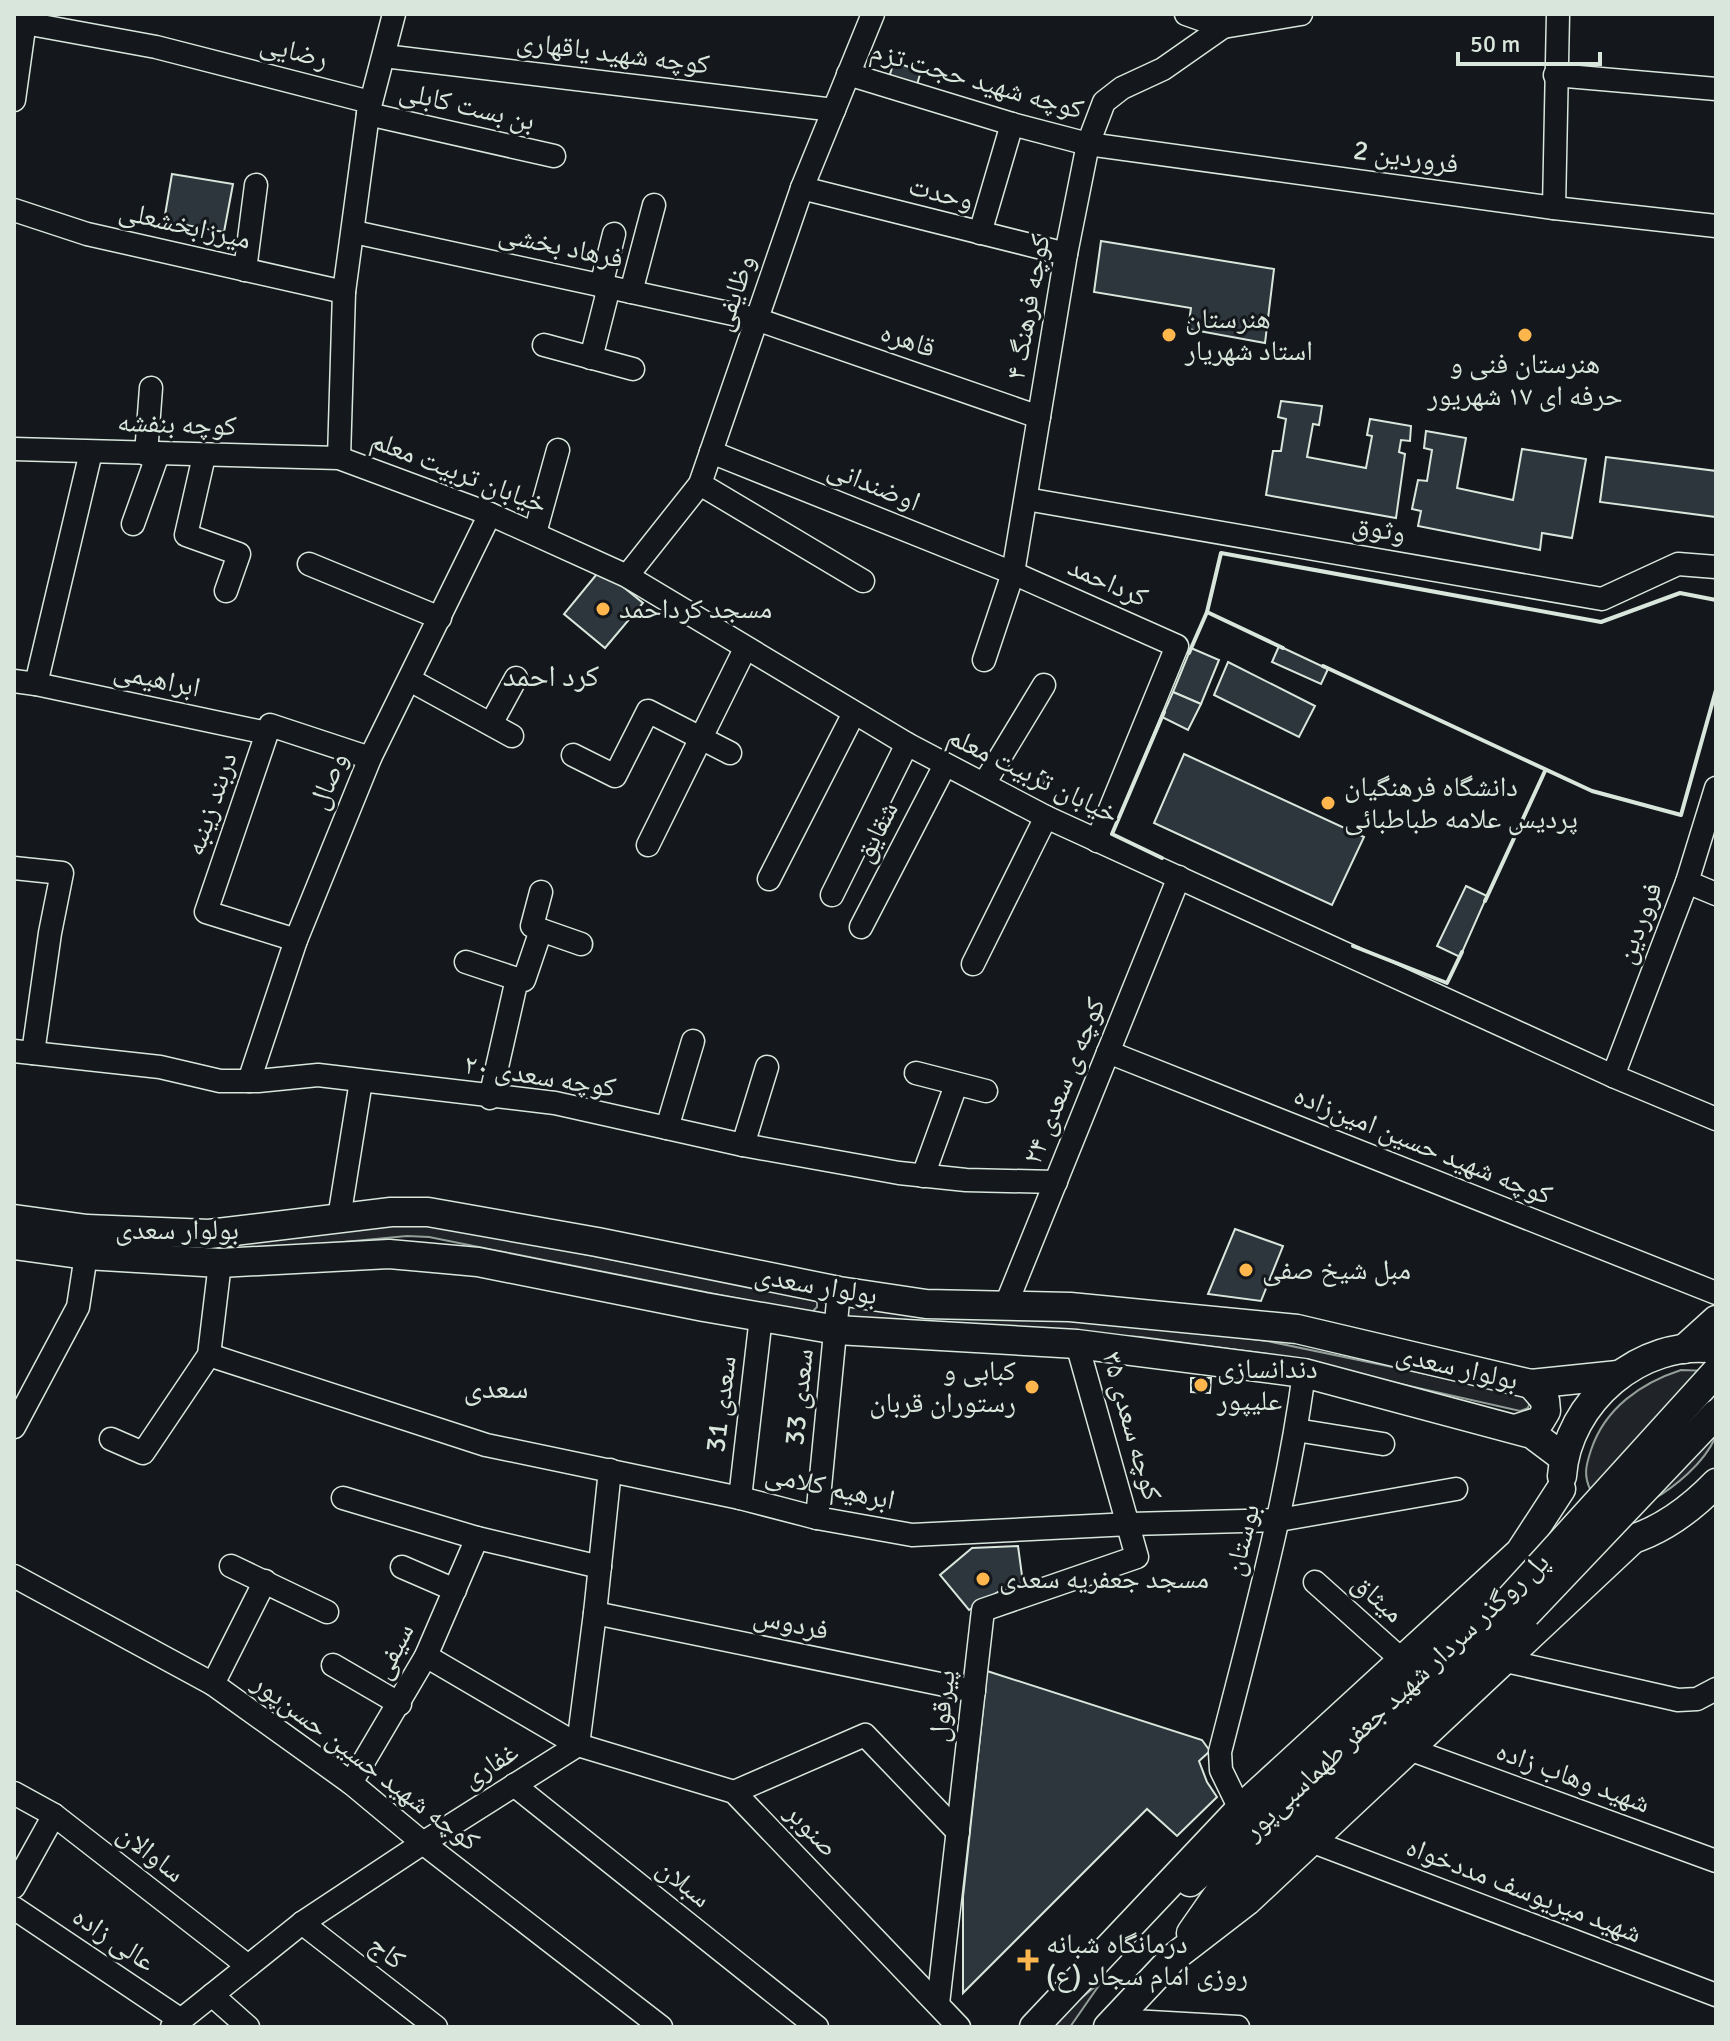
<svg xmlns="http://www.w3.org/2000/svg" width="1730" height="2041" viewBox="0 0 1730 2041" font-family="Signika,'Noto Naskh Arabic',sans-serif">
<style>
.green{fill:#202428;stroke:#939e99;stroke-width:2}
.building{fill:#2c363c;stroke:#d8e6dc;stroke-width:2}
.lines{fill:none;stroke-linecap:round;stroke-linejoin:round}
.minor-casing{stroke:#d8e6dc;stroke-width:25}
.major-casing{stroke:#d8e6dc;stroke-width:31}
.minor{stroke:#14181c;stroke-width:22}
.major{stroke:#14181c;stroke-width:28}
.major-bridge-casing{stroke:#d8e6dc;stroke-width:31;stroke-linecap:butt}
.major-bridge{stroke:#14181c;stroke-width:28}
.wall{stroke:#d8e6dc;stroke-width:4}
.poi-dot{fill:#ffb74d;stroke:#14181c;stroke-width:3}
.labels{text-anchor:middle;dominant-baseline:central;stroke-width:6;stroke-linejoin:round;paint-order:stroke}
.street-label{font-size:28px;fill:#d8e6dc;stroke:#14181c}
.poi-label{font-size:28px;fill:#d8e6dc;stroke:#14181c;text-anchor:start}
.neighbourhood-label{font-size:30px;fill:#d8e6dc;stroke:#14181c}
</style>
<rect width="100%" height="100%" fill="#14181c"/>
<g class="green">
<path d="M406,1224H432L812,1299L817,1302V1307L812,1312L800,1311L429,1237L407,1236L239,1252L103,1242Z"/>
<path d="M859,1304L1136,1323L1267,1341L1518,1393L1530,1401L1528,1408L1520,1411L1268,1354L1141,1337L850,1320L846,1315L845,1307Z"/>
<path d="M1681,1370L1710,1371L1716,1375C1716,1391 1720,1425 1715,1438C1704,1463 1675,1487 1652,1500L1591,1491C1583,1476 1586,1465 1591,1450C1605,1408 1641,1383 1681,1370Z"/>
<path d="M1102,1981L1070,2027H1046Z"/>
</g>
<g class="building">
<path d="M894,62L921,71L916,88L894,80L890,74Z"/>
<path d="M172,174L233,184L224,232L164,221Z"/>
<path d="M1101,241L1274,269L1265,343L1188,329L1191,308L1094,292Z"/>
<path d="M1281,401L1322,406L1319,425L1313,424L1307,457L1366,468L1372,436L1367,435L1370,419L1411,426L1410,441L1401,440L1399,452L1405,454L1396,518L1266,495L1273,451H1281L1286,419L1278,417Z"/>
<path d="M1426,431L1466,438L1457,488L1513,500L1522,449L1586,459L1572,538L1542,533L1540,550L1418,526L1421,511L1412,509L1418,480L1427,481L1432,450L1424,448Z"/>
<path d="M1606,457L1716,471V517L1600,502Z"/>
<path d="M601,569L643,603L605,648L564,614Z"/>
<path d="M1279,646L1328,669L1321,684L1272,662Z"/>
<path d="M1191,648L1219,660L1201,704L1173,692Z"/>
<path d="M1228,662L1315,706L1299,737L1214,695Z"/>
<path d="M1173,692L1201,704L1188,730L1162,717Z"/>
<path d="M1184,754L1364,837L1332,905L1154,823Z"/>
<path d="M1043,771L1049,775L1043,786L1036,782Z"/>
<path d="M1466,886L1487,896L1460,957L1437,946Z"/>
<path d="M1235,1229L1283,1246L1261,1301L1208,1294Z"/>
<path d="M1191,1378H1211L1210,1393L1191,1392Z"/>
<path d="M1018,1546L1023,1583L1006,1587L969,1610L940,1575L972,1548Z"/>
<path d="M987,1671L1202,1740L1210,1751L1199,1761L1207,1782L1217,1797L1177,1836L1147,1809L963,1993V1897Z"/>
</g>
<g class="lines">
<g class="minor-casing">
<g id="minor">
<path d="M1186,14L1223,27L1301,14"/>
<path d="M14,21L156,47L370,102"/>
<path d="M384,56L834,110"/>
<path d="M848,74L1012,124L1088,144L1554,208L1716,226"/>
<path d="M1555,75L1716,89"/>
<path d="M14,100L26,14"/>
<path d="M368,114L554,156"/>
<path d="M802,188L1066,254"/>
<path d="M1554,208L1558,14"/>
<path d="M14,210L87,234L344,292"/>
<path d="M354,232L756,319L1039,417"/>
<path d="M980,233L1012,124"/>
<path d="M245,270L256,185"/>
<path d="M601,286L614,234"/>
<path d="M631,292L654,205"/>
<path d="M544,345L633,369"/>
<path d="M591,358L609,287"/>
<path d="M14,449L339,458L490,514L627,576L907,744L1046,817L1613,1076L1716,1119"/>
<path d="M91,452L36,684L267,733"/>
<path d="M711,452L1013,573L1177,646L1097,841"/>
<path d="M146,454L151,388"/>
<path d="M204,456L186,535L239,554L226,591"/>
<path d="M339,458L344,292L368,114L394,14"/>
<path d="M700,484L863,581"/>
<path d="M1026,499L1602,599L1678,564L1716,567"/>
<path d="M133,524L158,454"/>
<path d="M535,533L558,450"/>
<path d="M309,564L440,618"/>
<path d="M627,576L700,484L802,188L873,14"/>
<path d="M984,660L1013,573L1066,254L1088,144L1104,102L1122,88L1163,69L1223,27"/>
<path d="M410,680L512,736"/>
<path d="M14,681L36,684"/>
<path d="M491,724L516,678"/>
<path d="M573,755L615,776L648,711L730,753"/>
<path d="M984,784L1044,685"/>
<path d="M648,845L745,649"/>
<path d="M14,868L62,873L50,933L33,1053"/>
<path d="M769,879L854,713"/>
<path d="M1687,882L1716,894"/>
<path d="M832,895L907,744"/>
<path d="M861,927L945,765"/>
<path d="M541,930L581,944"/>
<path d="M296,940L206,912L267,733L270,725L370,758"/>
<path d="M466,962L517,979"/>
<path d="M973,964L1046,817"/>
<path d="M14,1051L160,1067L220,1081H258L318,1075L555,1103L743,1145L899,1173L966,1180L1056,1182"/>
<path d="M1108,1052L1716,1293"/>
<path d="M916,1073L986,1091"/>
<path d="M1613,1076L1687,882L1716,788"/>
<path d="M249,1081L296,940L370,758L490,514"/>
<path d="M490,1098L517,979L524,980L541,930L532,926L541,892"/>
<path d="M667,1128L693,1041"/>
<path d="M743,1145L767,1067"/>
<path d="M923,1176L956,1085"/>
<path d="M339,1218L361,1081"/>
<path d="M1005,1307L1179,877"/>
<path d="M209,1355L486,1445L740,1498L817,1518L912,1535L1130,1524L1279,1520L1456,1489"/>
<path d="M14,1427L78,1307L86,1255"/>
<path d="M1296,1430L1383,1444"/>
<path d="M111,1439L143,1453L209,1355L220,1263"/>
<path d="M343,1498L477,1538L600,1567"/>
<path d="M740,1498L761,1317"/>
<path d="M817,1518L839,1291"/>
<path d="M231,1566L327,1612"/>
<path d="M402,1567L455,1590"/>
<path d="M14,1576L213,1684L351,1783L423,1843L661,2027"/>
<path d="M1315,1582L1402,1660"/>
<path d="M595,1613L974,1691"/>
<path d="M426,1656L578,1745L734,1792L959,2027"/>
<path d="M1506,1661L1678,1700L1697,1699L1716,1689"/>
<path d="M333,1665L400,1704"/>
<path d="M213,1684L265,1581"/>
<path d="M1409,1749L1716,1861"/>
<path d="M351,1783L426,1656L477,1538"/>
<path d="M514,1785L817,2027"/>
<path d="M734,1792L865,1735L958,1832"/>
<path d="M14,1793L54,1815L248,1966"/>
<path d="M1240,1809L1221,1770L1220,1752C1252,1626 1287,1502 1304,1373"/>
<path d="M1311,1841L1716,1995"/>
<path d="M14,1887L54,1815"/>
<path d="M14,1908L181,2020"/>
<path d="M302,1923L436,2027"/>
<path d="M212,1995L248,2027"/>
<path d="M938,2004L983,1610L1137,1557L1077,1344"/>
<path d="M1115,2020L1238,2027"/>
<path d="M172,2027L302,1923L423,1843L578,1745L595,1613L610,1470"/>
</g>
</g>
<g class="major-casing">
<g id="major">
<path d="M14,1219L87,1229L209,1234L391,1212H428L597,1242L839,1291L926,1304L1070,1307L1297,1329L1531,1384L1618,1375"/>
<path d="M14,1245L86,1255L220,1263L389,1254L478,1262L704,1307L837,1330L1077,1344L1304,1373L1532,1434L1564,1458"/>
<path d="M1684,1349L1716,1320"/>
<path d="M1515,1429L1540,1421L1546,1411L1545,1400L1531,1384"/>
<path d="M1562,1476C1567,1402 1641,1338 1716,1349"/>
<path d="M1614,1544C1655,1536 1688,1512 1716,1483"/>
<path d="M1190,1882L1510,1599"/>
<path d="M1191,1933L1221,1890L1526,1614"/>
<path d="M1034,2027L1240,1809L1520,1552L1561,1489"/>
<path d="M1108,2027L1173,1958L1247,1901L1632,1540"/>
</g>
</g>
<use href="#minor" class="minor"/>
<use href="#major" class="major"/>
<g class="major-bridge-casing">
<g id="major-bridge">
<path d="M1510,1599L1716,1372"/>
<path d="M1526,1614L1716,1414"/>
</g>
</g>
<use href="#major-bridge" class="major-bridge"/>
<g class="wall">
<path d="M1207,612L1283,648"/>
<path d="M1189,653L1207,612L1221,553L1601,622L1680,593L1716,600"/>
<path d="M1323,666L1592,791L1681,815L1716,690"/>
<path d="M1162,858L1112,834L1164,712"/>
<path d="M1485,901L1545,771"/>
<path d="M1353,946L1447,983L1462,952"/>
</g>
</g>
<g class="poi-dot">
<circle cx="1169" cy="335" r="8"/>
<circle cx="1525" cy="335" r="8"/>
<circle cx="603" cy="609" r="8"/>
<circle cx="1328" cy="803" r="8"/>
<circle cx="1246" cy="1270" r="8"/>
<circle cx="1201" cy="1385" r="8"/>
<circle cx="1032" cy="1387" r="8"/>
<circle cx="983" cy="1579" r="8"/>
<path d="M1024 1948h8v8h8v8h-8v8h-8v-8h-8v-8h8z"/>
</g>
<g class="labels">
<g class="street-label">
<text transform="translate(294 51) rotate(14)">رضایی</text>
<text transform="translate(613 53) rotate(7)">کوچه شهید یاقهاری</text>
<text transform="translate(977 80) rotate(16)">کوچه شهید حجت تزم</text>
<text transform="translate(467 106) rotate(13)">بن بست کابلی</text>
<text transform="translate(1406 157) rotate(8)">فروردین 2</text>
<text transform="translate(941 193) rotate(14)">وحدت</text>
<text transform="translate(185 225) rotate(13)">میرزابخشعلی</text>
<text transform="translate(561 246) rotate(12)">فرهاد بخشی</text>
<text transform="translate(734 293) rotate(-71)">وظایفی</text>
<text transform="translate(1028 307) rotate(-80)">کوچه فرهنگ ۴</text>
<text transform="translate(908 340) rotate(19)">قاهره</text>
<text transform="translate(177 424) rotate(2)">کوچه بنفشه</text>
<text transform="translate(459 472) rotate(21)">خیابان تربیت معلم</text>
<text transform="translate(874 485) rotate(22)">اوضندانی</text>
<text transform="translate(1379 529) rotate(10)">وثوق</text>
<text transform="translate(1108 582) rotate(24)">کرداحمد</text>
<text transform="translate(157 679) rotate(12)">ابراهیمی</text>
<text transform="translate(1033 775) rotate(26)">خیابان تربیت معلم</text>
<text transform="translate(328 781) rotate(-67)">وصال</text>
<text transform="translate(211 804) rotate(-71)">دربند زینبه</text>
<text transform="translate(876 832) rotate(-63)">شقایق</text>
<text transform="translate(1639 923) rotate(-69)">فروردین</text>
<text transform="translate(540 1076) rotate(9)">کوچه سعدی ۲۰</text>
<text transform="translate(1064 1081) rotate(-68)">کوچه ی سعدی ۲۴</text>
<text transform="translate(1423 1145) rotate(22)">کوچه شهید حسین امین‌زاده</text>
<text x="177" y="1230">بولوار سعدی</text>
<text transform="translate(816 1285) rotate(10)">بولوار سعدی</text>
<text transform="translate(1457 1367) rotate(13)">بولوار سعدی</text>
<text transform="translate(799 1397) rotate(-84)">سعدی 33</text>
<text transform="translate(721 1404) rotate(-83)">سعدی 31</text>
<text transform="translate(1132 1426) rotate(74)">کوچه سعدی ۳۵</text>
<text transform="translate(830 1487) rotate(12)">ابرهیم کلامی</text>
<text transform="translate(1242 1540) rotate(-76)">بوستان</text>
<text transform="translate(1378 1598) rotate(42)">میثاق</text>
<text transform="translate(791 1623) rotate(12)">فردوس</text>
<text transform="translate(393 1651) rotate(-63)">سیفی</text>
<text transform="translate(1396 1696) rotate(-43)">پل روگذر سردار شهید جعفر طهماسبی‌پور</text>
<text transform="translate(942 1706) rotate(-84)">پیرقول</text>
<text transform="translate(366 1762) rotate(37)">کوچه شهید حسین حسن‌پور</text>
<text transform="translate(490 1765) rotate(-32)">غفاری</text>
<text transform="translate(1573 1777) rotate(20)">شهید وهاب زاده</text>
<text transform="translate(812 1830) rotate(46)">صنوبر</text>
<text transform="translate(151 1853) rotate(38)">ساوالان</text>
<text transform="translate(684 1883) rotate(39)">سبلان</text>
<text transform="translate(1524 1890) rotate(21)">شهید میریوسف مددخواه</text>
<text transform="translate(114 1939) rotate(34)">عالی زاده</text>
<text transform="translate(387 1952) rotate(38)">کاج</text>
</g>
<g class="poi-label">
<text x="1185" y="319">هنرستان<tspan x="1185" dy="32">استاد شهریار</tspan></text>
<text x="1525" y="364" text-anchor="middle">هنرستان فنی و<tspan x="1525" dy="32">حرفه ای ۱۷ شهریور</tspan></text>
<text x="619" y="609">مسجد کرداحمد</text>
<text x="1344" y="787">دانشگاه فرهنگیان<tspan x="1344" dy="32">پردیس علامه طباطبائی</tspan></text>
<text x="1262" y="1270">مبل شیخ صفی</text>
<text x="1217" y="1369">دندانسازی<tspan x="1217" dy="32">علیپور</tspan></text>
<text x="1016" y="1371" text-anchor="end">کبابی و<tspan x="1016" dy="32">رستوران قربان</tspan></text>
<text x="999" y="1579">مسجد جعفریه سعدی</text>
<text x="1046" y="1944">درمانگاه شبانه<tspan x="1046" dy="32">روزی امام سجاد (ع)</tspan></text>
</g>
<g class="neighbourhood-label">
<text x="551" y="676">کرد احمد</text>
<text x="496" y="1388">سعدی</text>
</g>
</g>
<rect width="1730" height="2041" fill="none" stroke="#d8e6dc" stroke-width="32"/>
<path d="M1458 52v12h142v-12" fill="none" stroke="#d8e6dc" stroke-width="4"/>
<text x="1470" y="52" font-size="24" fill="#d8e6dc" stroke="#14181c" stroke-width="6" paint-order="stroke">50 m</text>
</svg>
